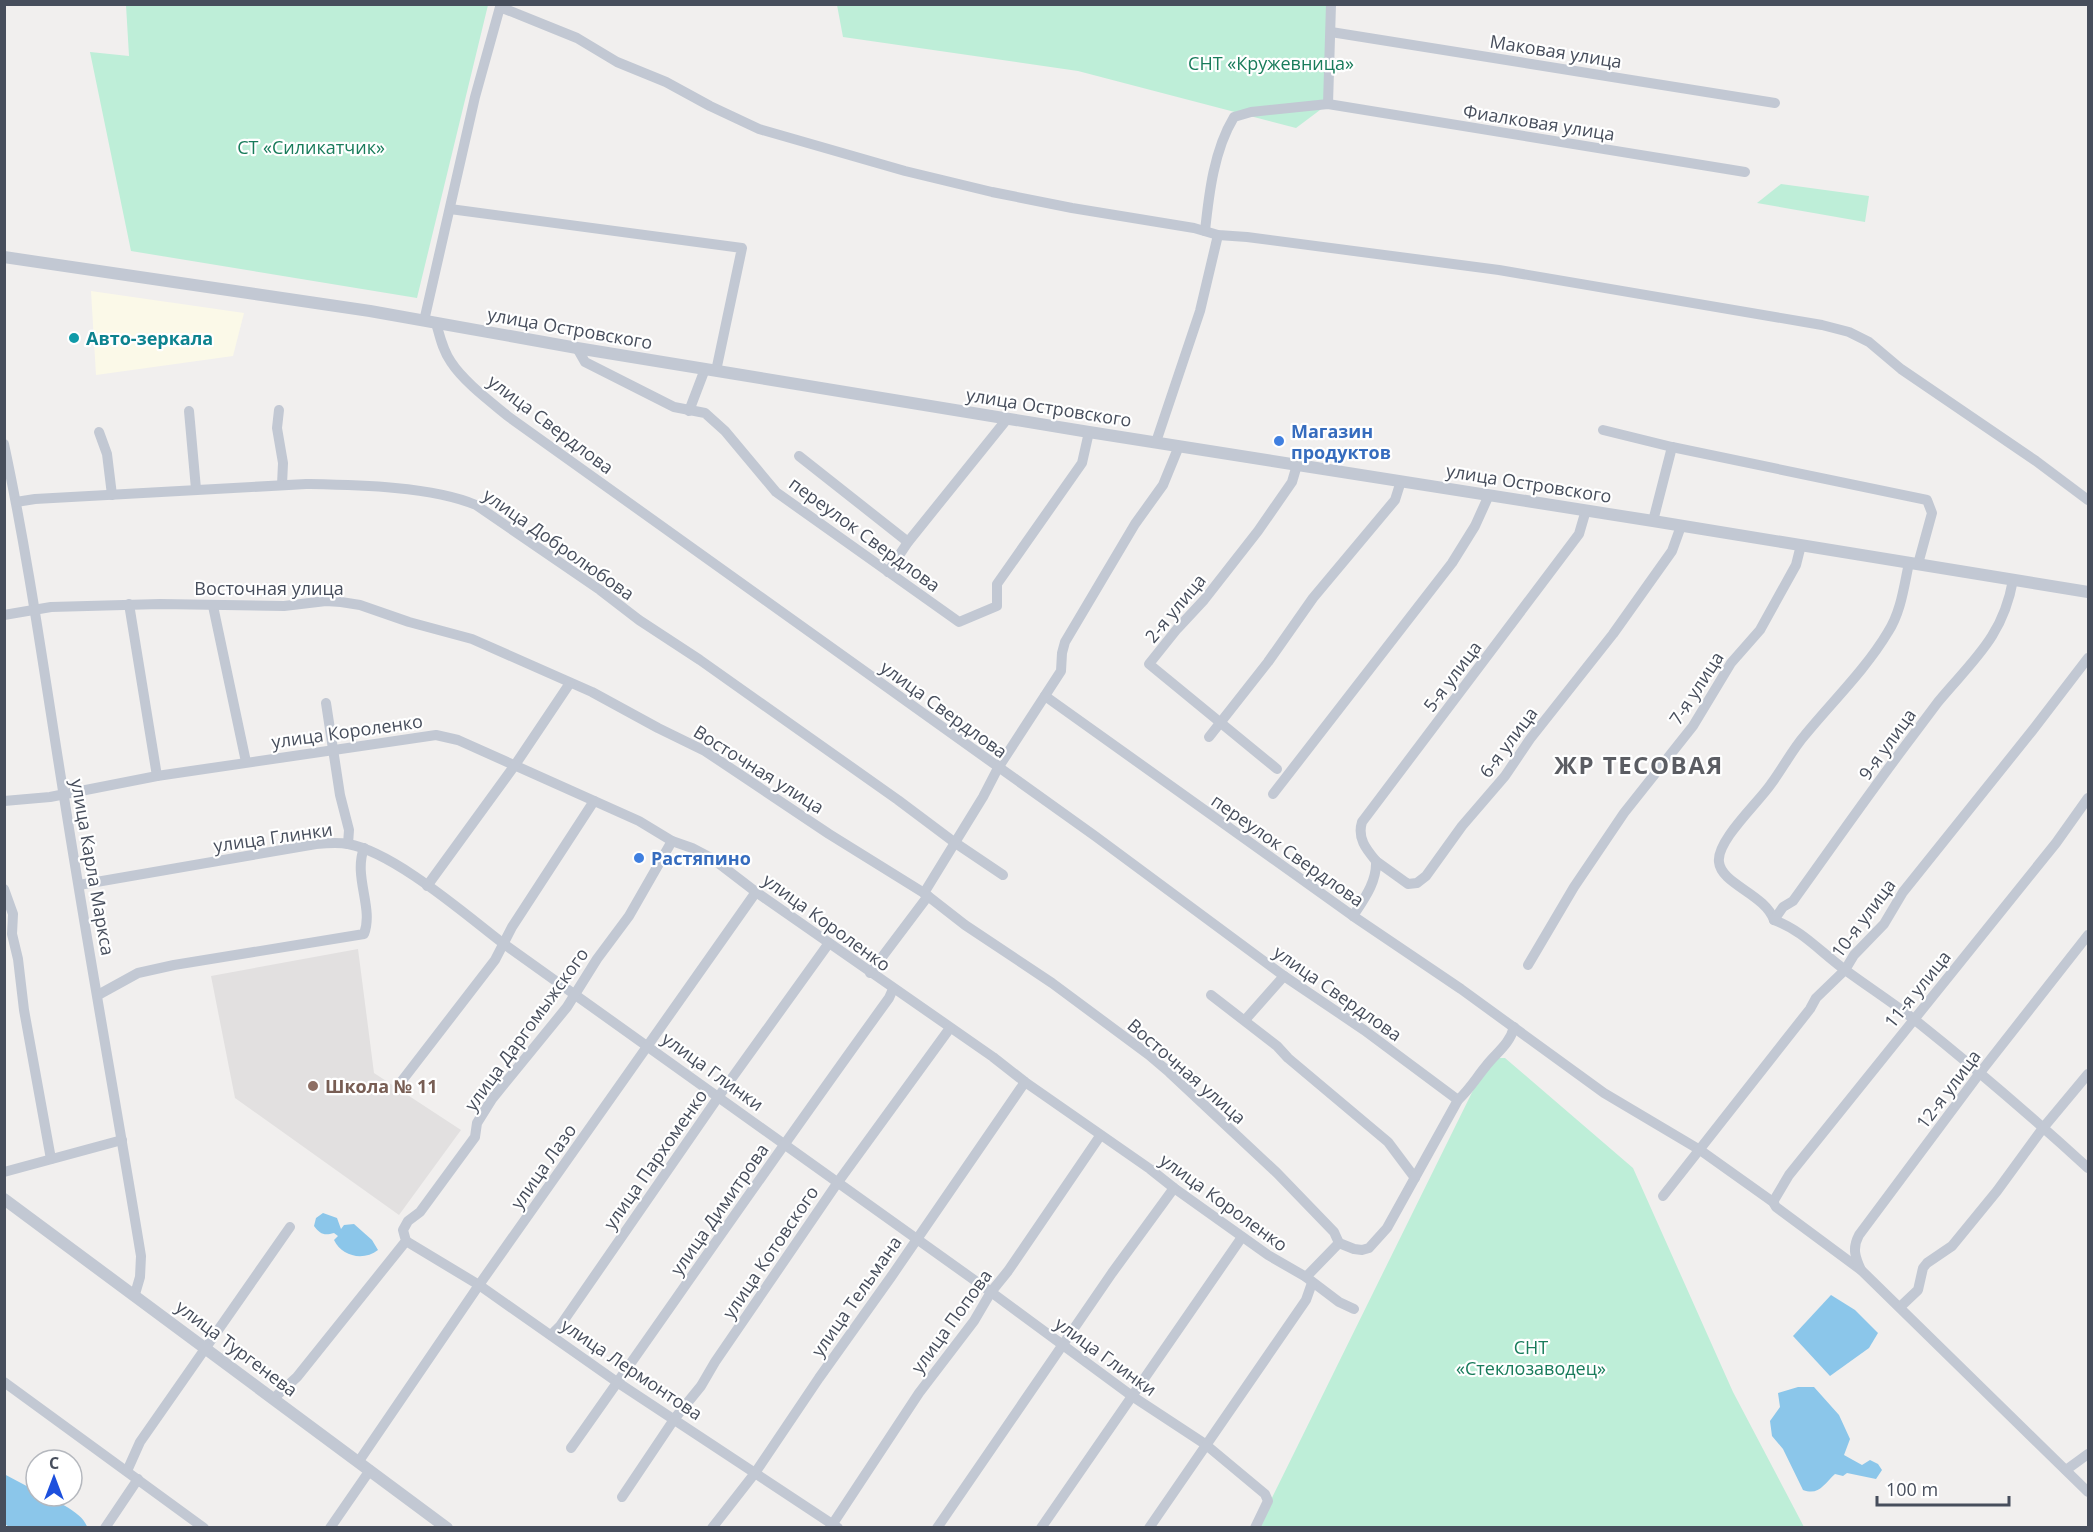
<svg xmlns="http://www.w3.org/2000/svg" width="2093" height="1532" viewBox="0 0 2093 1532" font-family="'Open Sans',sans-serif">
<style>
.commercial{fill:#fbf9e8}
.education{fill:#e2e0e0}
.green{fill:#beeed8}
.water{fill:#8bc6ea}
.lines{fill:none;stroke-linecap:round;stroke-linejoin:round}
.minor{stroke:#c2c8d3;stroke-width:10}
.tertiary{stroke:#c2c8d3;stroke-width:12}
.culture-dot{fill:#0f9aa8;stroke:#fff;stroke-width:2}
.shop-dot{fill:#3f7fe0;stroke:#fff;stroke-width:2}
.education-dot{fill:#8d6e63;stroke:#fff;stroke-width:2}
.labels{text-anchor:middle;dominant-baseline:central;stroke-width:4.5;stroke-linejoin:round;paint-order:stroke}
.street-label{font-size:18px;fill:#474e5c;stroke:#fff}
.park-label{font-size:18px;fill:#197c5b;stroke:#fff}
.culture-label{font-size:18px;font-weight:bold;fill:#0d838f;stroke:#fff;text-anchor:start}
.shop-label{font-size:18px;font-weight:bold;fill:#366cbe;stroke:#fff;text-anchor:start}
.education-label{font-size:18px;font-weight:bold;fill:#785e54;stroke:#fff;text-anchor:start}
.district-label{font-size:24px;font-weight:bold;letter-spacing:1.5px;fill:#5b5d63;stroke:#fff}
</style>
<rect width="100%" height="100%" fill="#f1efee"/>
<path class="commercial" d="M91,291L244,313L233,356L96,375Z"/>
<path class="education" d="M358,949L374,1073L461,1130L399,1215L235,1098L211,976Z"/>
<g class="green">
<path d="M126,5H488L417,298L131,251L90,52L129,56Z"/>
<path d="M837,5H1329L1328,104L1296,128L1078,71L843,37Z"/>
<path d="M1781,184L1869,196L1865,222L1757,203Z"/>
<path d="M1489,1058H1505L1633,1168L1733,1392L1804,1527L1257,1528Z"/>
</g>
<g class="water">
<path d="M323,1213L337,1218L341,1229L344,1225L354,1224L372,1240L378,1250C364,1261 342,1257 334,1240L338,1236L334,1233C324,1236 320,1234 314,1226L316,1218Z"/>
<path d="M1831,1295L1855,1310L1878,1333L1869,1348L1830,1376L1793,1336Z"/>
<path d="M1798,1387H1814L1839,1415L1850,1439L1844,1455L1862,1465L1870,1460L1878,1464L1882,1470L1876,1479L1847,1473L1843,1476L1835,1474C1824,1484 1819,1496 1803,1490L1783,1449L1772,1436L1770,1421L1780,1407L1778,1393Z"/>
<path d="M4,1474L36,1491V1496C50,1496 84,1513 87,1527H9L5,1524Z"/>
</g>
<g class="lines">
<g class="minor">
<path d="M1331,32L1775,103"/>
<path d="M1328,104L1331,4"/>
<path d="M450,209L742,248L716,371"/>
<path d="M1205,231C1209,193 1214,150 1234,117L1251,112L1328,104L1745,172"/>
<path d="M424,321L475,97L500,7L577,38L617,62L666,82L710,106L759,129L905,171L992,192L1072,208L1194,228L1218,235L1247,237L1499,270L1822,325L1849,332L1869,342L1901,369L2036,461L2088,500"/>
<path d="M436,323C440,337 443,351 451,362C464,382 491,402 509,417L1095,836L1284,976L1364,1030L1458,1100"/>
<path d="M577,348L585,362L674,407L705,413L725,431L776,492L959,622L997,606V584L1082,463L1089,432"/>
<path d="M279,410L277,428L283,463L282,485"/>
<path d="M189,411L196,489"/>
<path d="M689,411L705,369"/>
<path d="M1603,430L1672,447L1927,500L1932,513L1918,564"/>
<path d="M99,432L107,454L112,495"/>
<path d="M1156,442L1200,311L1218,235"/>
<path d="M4,444C29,561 45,679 64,797C88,950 116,1103 141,1256L140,1277L135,1294"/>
<path d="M799,456L908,542"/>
<path d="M16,502L35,499L306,484C355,485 431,486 476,505L600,590L639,620L700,660L898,800L954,842L1003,875"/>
<path d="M1653,521L1672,447"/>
<path d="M888,572L908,542L1007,419"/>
<path d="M129,604L157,776"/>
<path d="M213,606L246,762"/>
<path d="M4,615L51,607L160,604L284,606L326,601L341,602L360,605L409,622L472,639L592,692L658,728L705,751L829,834L924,893L965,925L1052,983L1149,1055L1169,1072L1277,1173L1334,1232L1339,1243"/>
<path d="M1045,696L1353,916L1461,989L1604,1093L1700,1150L1773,1202L1776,1207L1861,1270L2088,1492"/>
<path d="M326,703L340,795L349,830L348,844"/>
<path d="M1209,737L1268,662L1313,598L1395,500L1401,481"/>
<path d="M1277,769L1149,664L1177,629L1204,600L1258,531L1292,482L1297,465"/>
<path d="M1273,794L1452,563L1475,526L1489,495"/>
<path d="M4,801L50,797L157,776L436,735L458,740L639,821L672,841L692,848L713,859L756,892L993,1057L1025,1082L1150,1169L1174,1188L1268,1255L1306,1277L1339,1302L1354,1309"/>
<path d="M1376,861C1366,849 1357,838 1362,822L1579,534L1586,510"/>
<path d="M79,885L316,844C327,843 338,842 348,844C394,852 466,915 504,944L991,1292L1132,1396L1205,1444L1265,1494L1268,1501L1255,1528"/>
<path d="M427,886L515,765L570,683"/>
<path d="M4,889L13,914L12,934L18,959L24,1010L51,1159"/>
<path d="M924,893L983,797L998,768L1061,671L1062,653L1065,642L1135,524L1163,485L1179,446"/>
<path d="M1353,916C1364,899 1377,882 1376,861L1408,884L1417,883L1426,876L1462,826L1505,776L1530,739L1613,634L1672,551L1681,526"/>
<path d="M1774,920C1765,894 1721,884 1719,862C1716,841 1759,802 1771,784C1783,768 1792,750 1805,735C1832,702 1866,669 1888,632C1901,612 1904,586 1909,563"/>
<path d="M1774,920L1783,907L1793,901C1832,847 1870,792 1911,738C1920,726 1929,714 1938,702C1973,660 2003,637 2013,580"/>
<path d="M1774,920C1804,931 1822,954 1848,972C1870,988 1893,1003 1915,1020C1974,1067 2032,1117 2088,1168"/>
<path d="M1528,965L1574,887L1624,813L1693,726L1731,663L1760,630L1796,565L1801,545"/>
<path d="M870,973L928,896"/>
<path d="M98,995L138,973L174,965L364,934C374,908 353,877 364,848"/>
<path d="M1211,995L1277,1046L1288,1058L1388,1142L1415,1178"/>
<path d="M1245,1020L1284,976"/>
<path d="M401,1082L495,960L512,927L594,801"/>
<path d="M4,1172L122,1140"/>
<path d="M1663,1196L1810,1009L1816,998L1845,970L1854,955L1884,924L1903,892L2032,731L2088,658"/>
<path d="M1773,1202L1789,1175L2056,843L2088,798"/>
<path d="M406,1241L479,1285L617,1382L838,1528"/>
<path d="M1861,1270C1855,1257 1852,1248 1859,1235L1979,1074L2088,935"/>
<path d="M1306,1277L1339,1243L1354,1249L1362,1250L1369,1248L1387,1228L1458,1100C1470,1089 1476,1078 1486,1066C1496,1053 1510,1044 1514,1027"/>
<path d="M1900,1307L1918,1290L1923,1268L1927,1263L1952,1246L1997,1191L2043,1128L2088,1074"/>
<path d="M551,1335L560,1326L719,1096L829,943"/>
<path d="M4,1382L204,1528"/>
<path d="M274,1398L297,1377L406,1241L403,1230L408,1221L420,1212L475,1137L477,1123L492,1099L567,1007L597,959L629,916L672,841"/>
<path d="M571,1448C677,1298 781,1147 889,998L893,989"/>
<path d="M359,1461L479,1285L756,892"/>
<path d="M2066,1470L2088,1454"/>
<path d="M127,1471L140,1442L290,1227"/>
<path d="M622,1497L675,1418L701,1386L715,1362L838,1182L950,1028"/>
<path d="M105,1528L138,1479"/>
<path d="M330,1528L370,1470"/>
<path d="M712,1528L755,1473L819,1378L891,1277L1025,1082"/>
<path d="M830,1528L919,1393L974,1321L991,1292L1008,1271L1100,1136"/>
<path d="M937,1528L1112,1273L1174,1188"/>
<path d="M1041,1528L1242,1237"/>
<path d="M1149,1528L1306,1300L1312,1283"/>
</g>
<g class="tertiary">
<path d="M4,257L370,311L577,348L1089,432L1653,521L2088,592"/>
<path d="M4,1199L447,1528"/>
</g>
</g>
<circle class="culture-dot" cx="74" cy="338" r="6"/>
<g class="shop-dot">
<circle cx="1279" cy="441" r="6"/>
<circle cx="639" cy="858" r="6"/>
</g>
<circle class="education-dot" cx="313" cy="1086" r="6"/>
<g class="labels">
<g class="street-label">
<text transform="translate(1556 51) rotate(9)">Маковая улица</text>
<text transform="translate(1539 122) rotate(9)">Фиалковая улица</text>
<text transform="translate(570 328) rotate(10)">улица Островского</text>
<text transform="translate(1049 407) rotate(9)">улица Островского</text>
<text transform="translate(551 424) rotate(37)">улица Свердлова</text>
<text transform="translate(1529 483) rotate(9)">улица Островского</text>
<text transform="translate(865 534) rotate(36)">переулок Свердлова</text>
<text transform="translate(559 544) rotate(35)">улица Добролюбова</text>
<text x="269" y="588">Восточная улица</text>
<text transform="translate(1175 608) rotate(-50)">2-я улица</text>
<text transform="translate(1452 676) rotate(-53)">5-я улица</text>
<text transform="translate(1696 688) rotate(-57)">7-я улица</text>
<text transform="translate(944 709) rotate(36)">улица Свердлова</text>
<text transform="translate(347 731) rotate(-8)">улица Короленко</text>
<text transform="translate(1508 742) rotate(-53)">6-я улица</text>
<text transform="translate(1887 744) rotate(-54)">9-я улица</text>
<text transform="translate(759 769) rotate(32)">Восточная улица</text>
<text transform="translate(273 837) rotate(-8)">улица Глинки</text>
<text transform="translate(1288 850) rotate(35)">переулок Свердлова</text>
<text transform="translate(93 867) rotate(80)">улица Карла Маркса</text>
<text transform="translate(1863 918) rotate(-53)">10-я улица</text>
<text transform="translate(827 922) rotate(36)">улица Короленко</text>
<text transform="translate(1917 989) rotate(-51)">11-я улица</text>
<text transform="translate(1338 993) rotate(35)">улица Свердлова</text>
<text transform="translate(526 1029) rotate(-54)">улица Даргомыжского</text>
<text transform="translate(713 1071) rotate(36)">улица Глинки</text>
<text transform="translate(1187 1071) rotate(41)">Восточная улица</text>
<text transform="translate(1948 1089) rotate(-53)">12-я улица</text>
<text transform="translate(655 1159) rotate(-55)">улица Пархоменко</text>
<text transform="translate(543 1166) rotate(-55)">улица Лазо</text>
<text transform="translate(1224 1202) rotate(36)">улица Короленко</text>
<text transform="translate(719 1209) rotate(-55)">улица Димитрова</text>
<text transform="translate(770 1252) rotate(-56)">улица Котовского</text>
<text transform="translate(856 1296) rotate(-55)">улица Тельмана</text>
<text transform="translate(951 1321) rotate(-54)">улица Попова</text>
<text transform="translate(237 1348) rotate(37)">улица Тургенева</text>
<text transform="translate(1106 1356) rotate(36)">улица Глинки</text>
<text transform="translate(632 1369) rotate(34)">улица Лермонтова</text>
</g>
<g class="park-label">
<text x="1271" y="63">СНТ «Кружевница»</text>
<text x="311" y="147">СТ «Силикатчик»</text>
<text x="1531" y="1347">СНТ<tspan x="1531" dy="21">«Стеклозаводец»</tspan></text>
</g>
<g class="culture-label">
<text x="86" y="338">Авто-зеркала</text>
</g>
<g class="shop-label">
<text x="1291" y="431">Магазин<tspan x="1291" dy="21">продуктов</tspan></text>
<text x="651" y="858">Растяпино</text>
</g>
<g class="education-label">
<text x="325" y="1086">Школа № 11</text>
</g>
<g class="district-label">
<text x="1639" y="764">ЖР ТЕСОВАЯ</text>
</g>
</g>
<rect width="2093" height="1532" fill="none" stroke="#474e5c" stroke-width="12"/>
<g transform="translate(54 1478)"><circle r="28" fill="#ffffff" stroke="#b5b8be" stroke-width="1.5"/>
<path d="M0-4.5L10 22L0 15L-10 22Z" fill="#1d50dd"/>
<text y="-9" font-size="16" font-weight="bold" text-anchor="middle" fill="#474e5c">С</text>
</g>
<path d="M1877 1496v9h132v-9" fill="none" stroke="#474e5c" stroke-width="3"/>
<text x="1886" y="1496" font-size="18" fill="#474e5c" stroke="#ffffff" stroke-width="4.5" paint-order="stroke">100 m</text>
</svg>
